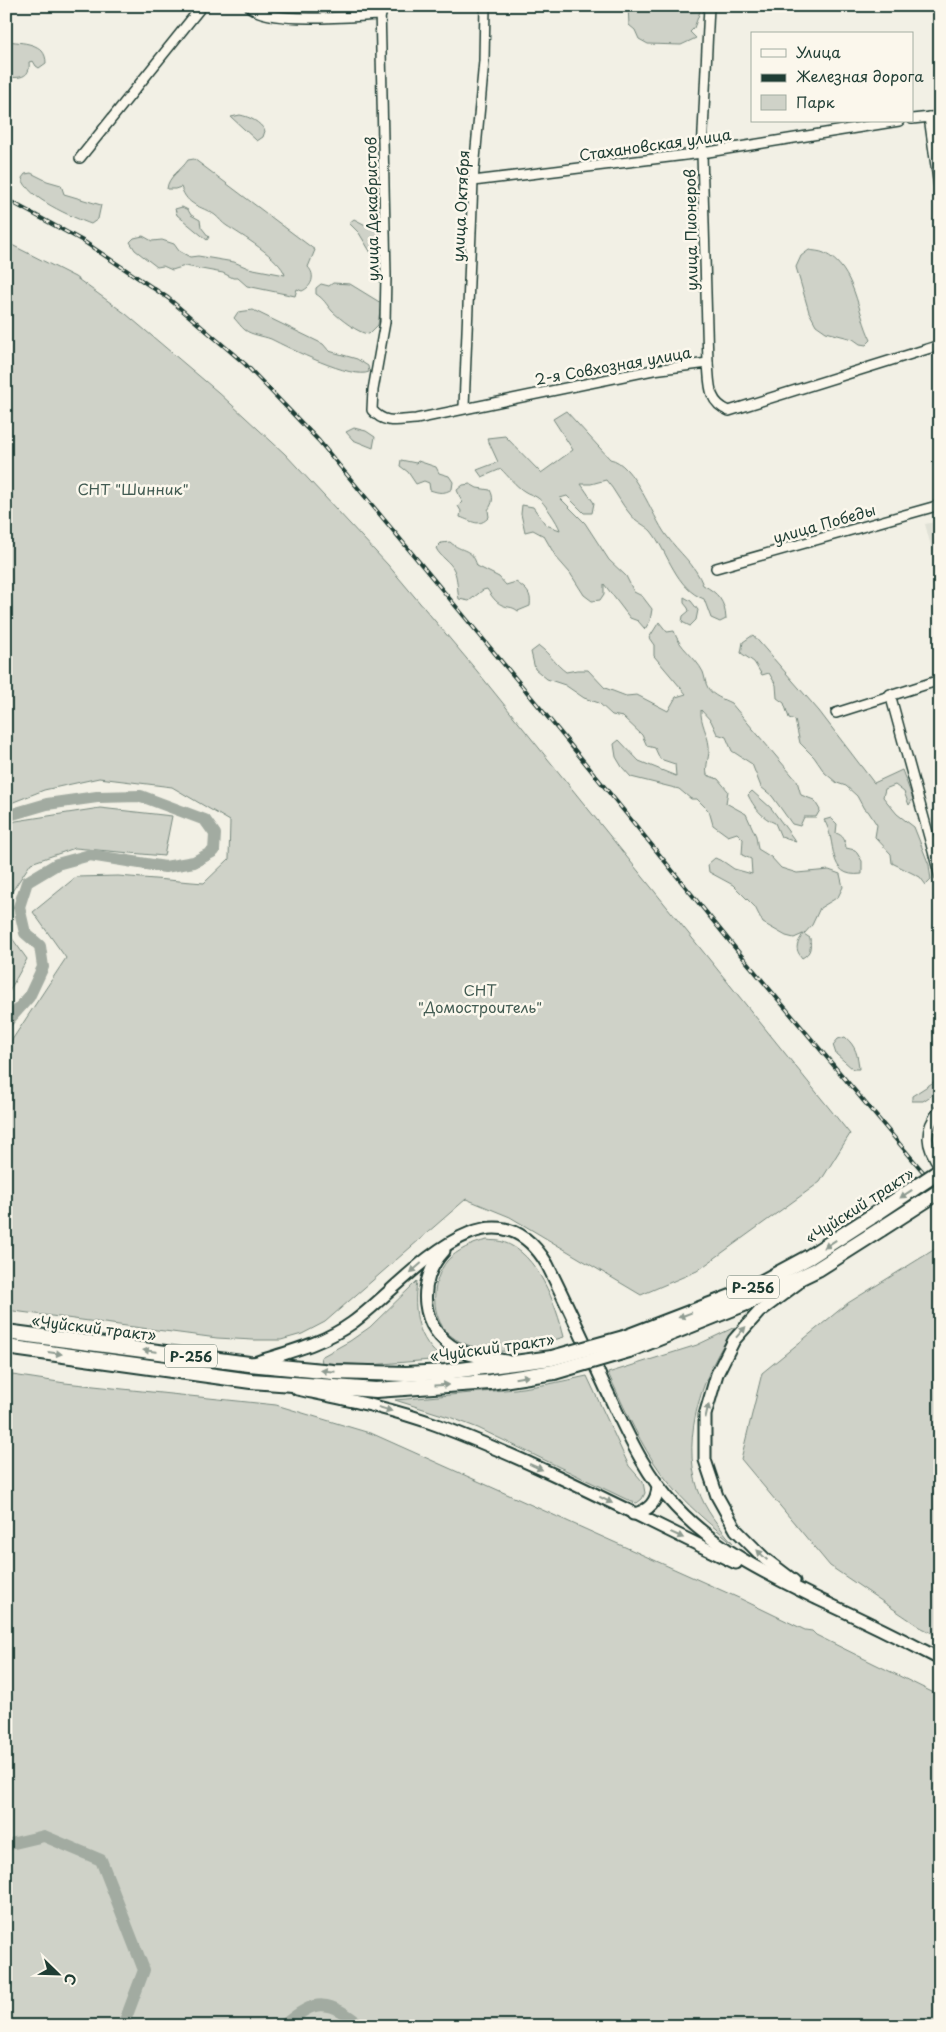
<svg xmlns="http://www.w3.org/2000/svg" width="946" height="2032" viewBox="0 0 946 2032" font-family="'Playpen Sans',sans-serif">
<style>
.built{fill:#e0e1d6}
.green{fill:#cfd2c8;stroke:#77887e}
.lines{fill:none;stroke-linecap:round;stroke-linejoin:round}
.river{stroke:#a2aba1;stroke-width:12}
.minor-casing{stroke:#1f3d34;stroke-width:12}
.major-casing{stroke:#1f3d34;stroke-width:15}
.highway-casing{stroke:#1f3d34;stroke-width:18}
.minor{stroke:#fbf7ec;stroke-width:9}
.major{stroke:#fbf7ec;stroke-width:11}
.highway{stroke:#fbf7ec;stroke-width:14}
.rail-casing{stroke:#1f3d34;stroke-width:4}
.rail{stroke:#fbf7ec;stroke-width:2;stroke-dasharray:5.5;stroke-linecap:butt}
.highway-bridge-casing{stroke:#1f3d34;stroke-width:18;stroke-linecap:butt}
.highway-bridge{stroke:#fbf7ec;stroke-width:14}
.oneway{fill:#8d9a90}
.labels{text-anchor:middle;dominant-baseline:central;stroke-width:5;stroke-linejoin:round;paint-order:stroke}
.shield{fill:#fbf7ec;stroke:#61756b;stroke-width:1}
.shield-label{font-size:14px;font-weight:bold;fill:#1f3d34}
.street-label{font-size:15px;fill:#1f3d34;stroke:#fbf7ec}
.park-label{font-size:15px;fill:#425b52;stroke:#fbf7ec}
</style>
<rect width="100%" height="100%" fill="#f2f0e5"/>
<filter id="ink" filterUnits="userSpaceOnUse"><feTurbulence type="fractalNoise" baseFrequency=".02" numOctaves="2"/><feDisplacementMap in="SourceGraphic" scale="10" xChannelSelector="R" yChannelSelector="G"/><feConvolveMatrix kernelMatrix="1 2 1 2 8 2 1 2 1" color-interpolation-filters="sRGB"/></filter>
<g filter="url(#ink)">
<path class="built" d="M940,521V579L925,524Z"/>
<g class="green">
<path d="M628,6H702L694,28L690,32L696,38L681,45L648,44L639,39L635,30L629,25Z"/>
<path d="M6,41C22,43 46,42 46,63L39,68L36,66L33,61L29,62C31,79 18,78 6,77Z"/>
<path d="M240,115C250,117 260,122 265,131L263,137L257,141L231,117Z"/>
<path d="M194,159L315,250L308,267C316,275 312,287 302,291L297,289L295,296L247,286L238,278H233L223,273L185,266L172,270L163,266L157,267L135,250L130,242L134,238L143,236L152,241L162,240L174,244L179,251L190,257L198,256L234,262L248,268L285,275C281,259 240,234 227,226C222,223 219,218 215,215C200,205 188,207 181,187L175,189H167C168,176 181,171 188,160Z"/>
<path d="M31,173L47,181L61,185L64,194L101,205L98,219L91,224C72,217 27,198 22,178L25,174Z"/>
<path d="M182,207L188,210L191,215L200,220L201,227L209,237L207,240L177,215L175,209Z"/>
<path d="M354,219L377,231L380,236L383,261L380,268L359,233L349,223Z"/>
<path d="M6,242L75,277L126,314L218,392L285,454L388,565L477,671L850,1134L820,1182L697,1271L641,1295L510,1217L466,1199L325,1322L302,1334L281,1340H253L217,1338L6,1310V1049L66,958L33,912L76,877L118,876L204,883L229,859L230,821L172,787L99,778L44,790L6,805Z"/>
<path d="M809,250C814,251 820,251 824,253C856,268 857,313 871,340L866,345L860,344L853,339L826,332L816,325L809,312L796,267L801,256Z"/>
<path d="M333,283L350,284L381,303L378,325L369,334C359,334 339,318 332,311C326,304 324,299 316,294V288L321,284L329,286Z"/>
<path d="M253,310L323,344L329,351L357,359L368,366L369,372C352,380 289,348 271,339C263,336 252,335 245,330C241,327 238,322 234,318L238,312Z"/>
<path d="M566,411L610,459C634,463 652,516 666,535C679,553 695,564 703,585C718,593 725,601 726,619L720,622L711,618L704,599C676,589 668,552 651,531C645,525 635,521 630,514C621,504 615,490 606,480L591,484H581L594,503L592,513H584L567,496L560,498L585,523L609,560L626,576L634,592L642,596L652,609L650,621L645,629L638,621L630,618L604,584V594L600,600L592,601L584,595L570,573L556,557L544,536L533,530L525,532L521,514L522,505L533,507L546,525L560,530C558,523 544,502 538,498C534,495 528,494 524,491C516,486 508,476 501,469L482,477L477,470L498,462L487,438L505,436L541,473L573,450L553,419Z"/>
<path d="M354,428L366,431L375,437L373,448L353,440L346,432Z"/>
<path d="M401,460L416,463L418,461L436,467L439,473L449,476L453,482L452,489C444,494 439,493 430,490L429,483L424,481L416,484L408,472L400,466Z"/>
<path d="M470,484L477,488L490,490C494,497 493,503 488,510L489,517C479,528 472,521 460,517L461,511L458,506L462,502L457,490L463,485Z"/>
<path d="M450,542C462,553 472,547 477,566L499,577L506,585L516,582C526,589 532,593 530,606L518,611C512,606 508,608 502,605C495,602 491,595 487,589L483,590L469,601L459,599C457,590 458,579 454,570C450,561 440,557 436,548L441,543Z"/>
<path d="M684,597L691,601L698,610L696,620L690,626L682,622L683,616L689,611L688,608L684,603Z"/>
<path d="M659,622L667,632L674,631C679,648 695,656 703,672C705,677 705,683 708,688C713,696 723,699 731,703L797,781L801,795L814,800L820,810L816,817H804L800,826L792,824L772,796L761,787L752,764L732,751L726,737L717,734L711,721L701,710C700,723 708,734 709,746C710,756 705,765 707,775L718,779L728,791L726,803L746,814L756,836L758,849L771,857L781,868L797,873L829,870L840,874L843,887L838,897L820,908L812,925L804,934L810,938C811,948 811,953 802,958C794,948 797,944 803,934L794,938L786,936L763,923L755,907L733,885L709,872L708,864L715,858L724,862L734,869L752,874L751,859L742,855L743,839L737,833L728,836L713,825L709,811L697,799H691L679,789L631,777L622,767L616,757L614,744L619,740L639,761L676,776L675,764L660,759L655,748L647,746L642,735L623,717L612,715L599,703L584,698L565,685L547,679L535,669L531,652L539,646C550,654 555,664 566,672L577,670H588L605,688L626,696L637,695L668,711L676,697L686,694L654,656V645L649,638Z"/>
<path d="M753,635L819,711L874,783L902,770L913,799L909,805L904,792L895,785L885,789L883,797L897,814L914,827L929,865L931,880L926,885L920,877L892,863L891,854L875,837L877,825L868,811L864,809L857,796L846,786L837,783L825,773L814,757L800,743L795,720L789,718L784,703L777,698L776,685L769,673L762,675L754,662L741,653L743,642Z"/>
<path d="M752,791L771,808L796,842L781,837L775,823C762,818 754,807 748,795Z"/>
<path d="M100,808L172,816L164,856L75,848L31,863L9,896L6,930L27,959L6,997V825L16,821Z"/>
<path d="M831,818L837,824L836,833C844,836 845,840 846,848L855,850L862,861V874C825,879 838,841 824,820Z"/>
<path d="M845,1037C856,1046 858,1056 859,1069H853L836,1054L833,1045L838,1039Z"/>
<path d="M940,1078V1090L923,1101H912V1096Z"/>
<path d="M487,1240C492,1241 498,1240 503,1242C538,1253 556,1305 564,1337C543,1343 519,1353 497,1351C480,1350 456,1344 445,1330C430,1311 432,1280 447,1261C457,1250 473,1243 487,1240Z"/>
<path d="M940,1246V1637L920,1627L830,1566L741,1459L762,1373L848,1303Z"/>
<path d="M417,1281C413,1312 417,1340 443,1359L370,1365L322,1363L321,1357L350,1341L370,1327Z"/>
<path d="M735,1327C704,1370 680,1436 698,1489C705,1510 719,1527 733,1543C703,1519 674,1494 653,1461C635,1433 622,1403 608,1373L697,1345Z"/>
<path d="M6,1374L65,1383L276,1405L373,1434L741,1599L805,1630L812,1631L816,1635L940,1696V2026H342C327,2017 321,2017 305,2026H6Z"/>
<path d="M587,1376L629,1466L643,1482L645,1493L642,1499L637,1503L632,1502L478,1428L452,1418L395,1400L515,1389L549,1384Z"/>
</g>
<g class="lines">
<g class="river">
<path d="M6,816L47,804L97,797L141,796L205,820L215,834L214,851L194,862L165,867L90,855L57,864L27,882L19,907L25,933L40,946L43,967L29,997L6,1023"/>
<path d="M6,1845L44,1836L101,1860L144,1970L123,2026"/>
<path d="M283,2026C317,1997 328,2000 362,2026"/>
</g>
<g class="minor-casing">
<g id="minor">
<path d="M249,6C266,25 354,16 381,15"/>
<path d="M380,6L386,276L385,322L373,390L372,410C385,425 398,420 416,419L653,370L708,363C710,383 707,402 729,411L940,345"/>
<path d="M929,117L940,194"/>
<path d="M912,119L940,116"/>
<path d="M80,158L202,6"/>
<path d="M473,181L702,153L899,121"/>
<path d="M708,363L702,153L709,6"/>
<path d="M464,407L473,181L484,61L485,6"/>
<path d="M716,568L940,505"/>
<path d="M890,694L940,877"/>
<path d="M836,713L940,680"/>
<path d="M940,1109C923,1130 925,1146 940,1167"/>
</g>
</g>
<g class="major-casing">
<g id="major">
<path d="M444,1251C416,1280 419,1330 458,1350C472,1357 490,1358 506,1361"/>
<path d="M254,1363C288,1352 323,1344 352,1323C404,1286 490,1170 547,1264C568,1306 587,1348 607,1391C626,1431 645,1475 676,1507C715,1549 767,1574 818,1599C859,1618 900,1638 940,1659"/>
<path d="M297,1389C344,1399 391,1408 437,1425C539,1463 637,1516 736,1563"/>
<path d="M633,1514C649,1511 657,1502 658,1486"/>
<path d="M794,1581L765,1559L736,1530L717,1496L705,1460V1415L717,1374L734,1340L759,1312L798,1283"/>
</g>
</g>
<g class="highway-casing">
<g id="highway">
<path d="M6,1332L249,1364L333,1372L406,1374L445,1372L552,1358"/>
<path d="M624,1338L744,1292L809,1257L871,1217"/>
<path d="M6,1347L251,1381L376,1390L490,1382L554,1372"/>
<path d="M629,1350L749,1302L818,1269L881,1229"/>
</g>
</g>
<use href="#minor" class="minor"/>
<use href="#major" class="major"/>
<use href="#highway" class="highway"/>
<g class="rail-casing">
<path id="rail" d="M6,199L83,241L168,298L245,364L319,441L560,732L740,954L940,1192"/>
</g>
<use href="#rail" class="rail"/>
<g class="highway-bridge-casing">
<g id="highway-bridge">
<path d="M871,1217L940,1171"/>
<path d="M881,1229L940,1191"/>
<path d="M552,1358L624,1338"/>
<path d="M554,1372L629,1350"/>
</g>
</g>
<use href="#highway-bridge" class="highway-bridge"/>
</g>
<defs><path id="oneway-solid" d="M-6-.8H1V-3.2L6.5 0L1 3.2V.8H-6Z" transform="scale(1.25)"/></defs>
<g class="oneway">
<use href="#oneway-solid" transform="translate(906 1194) rotate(146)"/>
<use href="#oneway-solid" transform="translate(830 1244) rotate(147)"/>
<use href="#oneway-solid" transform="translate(416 1268) rotate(139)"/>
<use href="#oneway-solid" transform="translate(685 1315) rotate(159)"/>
<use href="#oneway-solid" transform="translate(741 1332) rotate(-48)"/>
<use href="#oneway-solid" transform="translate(150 1351) rotate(-173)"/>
<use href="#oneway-solid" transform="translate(55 1353) rotate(8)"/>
<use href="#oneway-solid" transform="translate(328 1371) rotate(-175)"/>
<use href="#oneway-solid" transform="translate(522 1377) rotate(-9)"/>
<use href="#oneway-solid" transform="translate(442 1385) rotate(-4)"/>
<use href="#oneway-solid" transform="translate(385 1409) rotate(17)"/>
<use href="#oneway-solid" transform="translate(707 1411) rotate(-77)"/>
<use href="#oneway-solid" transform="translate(536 1467) rotate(24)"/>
<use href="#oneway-solid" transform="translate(606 1500) rotate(27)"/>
<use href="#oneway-solid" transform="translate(677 1535) rotate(25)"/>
<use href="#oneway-solid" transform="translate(762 1555) rotate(-136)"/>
</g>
</g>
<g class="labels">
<g class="shield">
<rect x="727" y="1275.5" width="52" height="23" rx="4"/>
<rect x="165" y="1344.5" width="52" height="23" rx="4"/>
</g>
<g class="shield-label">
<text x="753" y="1287">Р-256</text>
<text x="191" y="1356">Р-256</text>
</g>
<g class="street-label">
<text transform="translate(655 144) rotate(-8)">Стахановская улица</text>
<text transform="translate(460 206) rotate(-87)">улица Октября</text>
<text transform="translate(371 209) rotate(-91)">улица Декабристов</text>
<text transform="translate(690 230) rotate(-91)">улица Пионеров</text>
<text transform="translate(613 365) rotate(-10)">2-я Совхозная улица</text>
<text transform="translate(824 523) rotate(-16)">улица Победы</text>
<text transform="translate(859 1205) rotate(-33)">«Чуйский тракт»</text>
<text transform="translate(94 1327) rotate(7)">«Чуйский тракт»</text>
<text transform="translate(492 1347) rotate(-8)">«Чуйский тракт»</text>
</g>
<g class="park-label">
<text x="133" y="488">СНТ "Шинник"</text>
<text x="480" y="989">СНТ<tspan x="480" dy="17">"Домостроитель"</tspan></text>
</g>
</g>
<rect width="946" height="2032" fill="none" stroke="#fbf7ec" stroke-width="25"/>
<rect x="12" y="12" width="921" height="2007" fill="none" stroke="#1f3d34" stroke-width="2" filter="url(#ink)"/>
<rect x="751" y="32" width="162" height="90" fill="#fbf7ec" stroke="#a3ada2"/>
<rect x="761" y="49" width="25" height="8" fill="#fbf7ec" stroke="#a3ada2"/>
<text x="796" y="58" font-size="15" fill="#1f3d34">Улица</text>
<rect x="761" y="74" width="25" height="8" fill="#1f3d34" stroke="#a3ada2"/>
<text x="796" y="82" font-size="15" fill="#1f3d34">Железная дорога</text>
<rect x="761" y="95" width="25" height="15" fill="#cfd2c8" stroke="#a3ada2"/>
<text x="796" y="108" font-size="15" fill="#1f3d34">Парк</text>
<g transform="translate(58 1974) rotate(113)" stroke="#fbf7ec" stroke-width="4" paint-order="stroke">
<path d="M0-4L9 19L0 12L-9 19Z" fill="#1f3d34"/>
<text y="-8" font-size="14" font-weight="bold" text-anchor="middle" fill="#1f3d34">С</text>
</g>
</svg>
